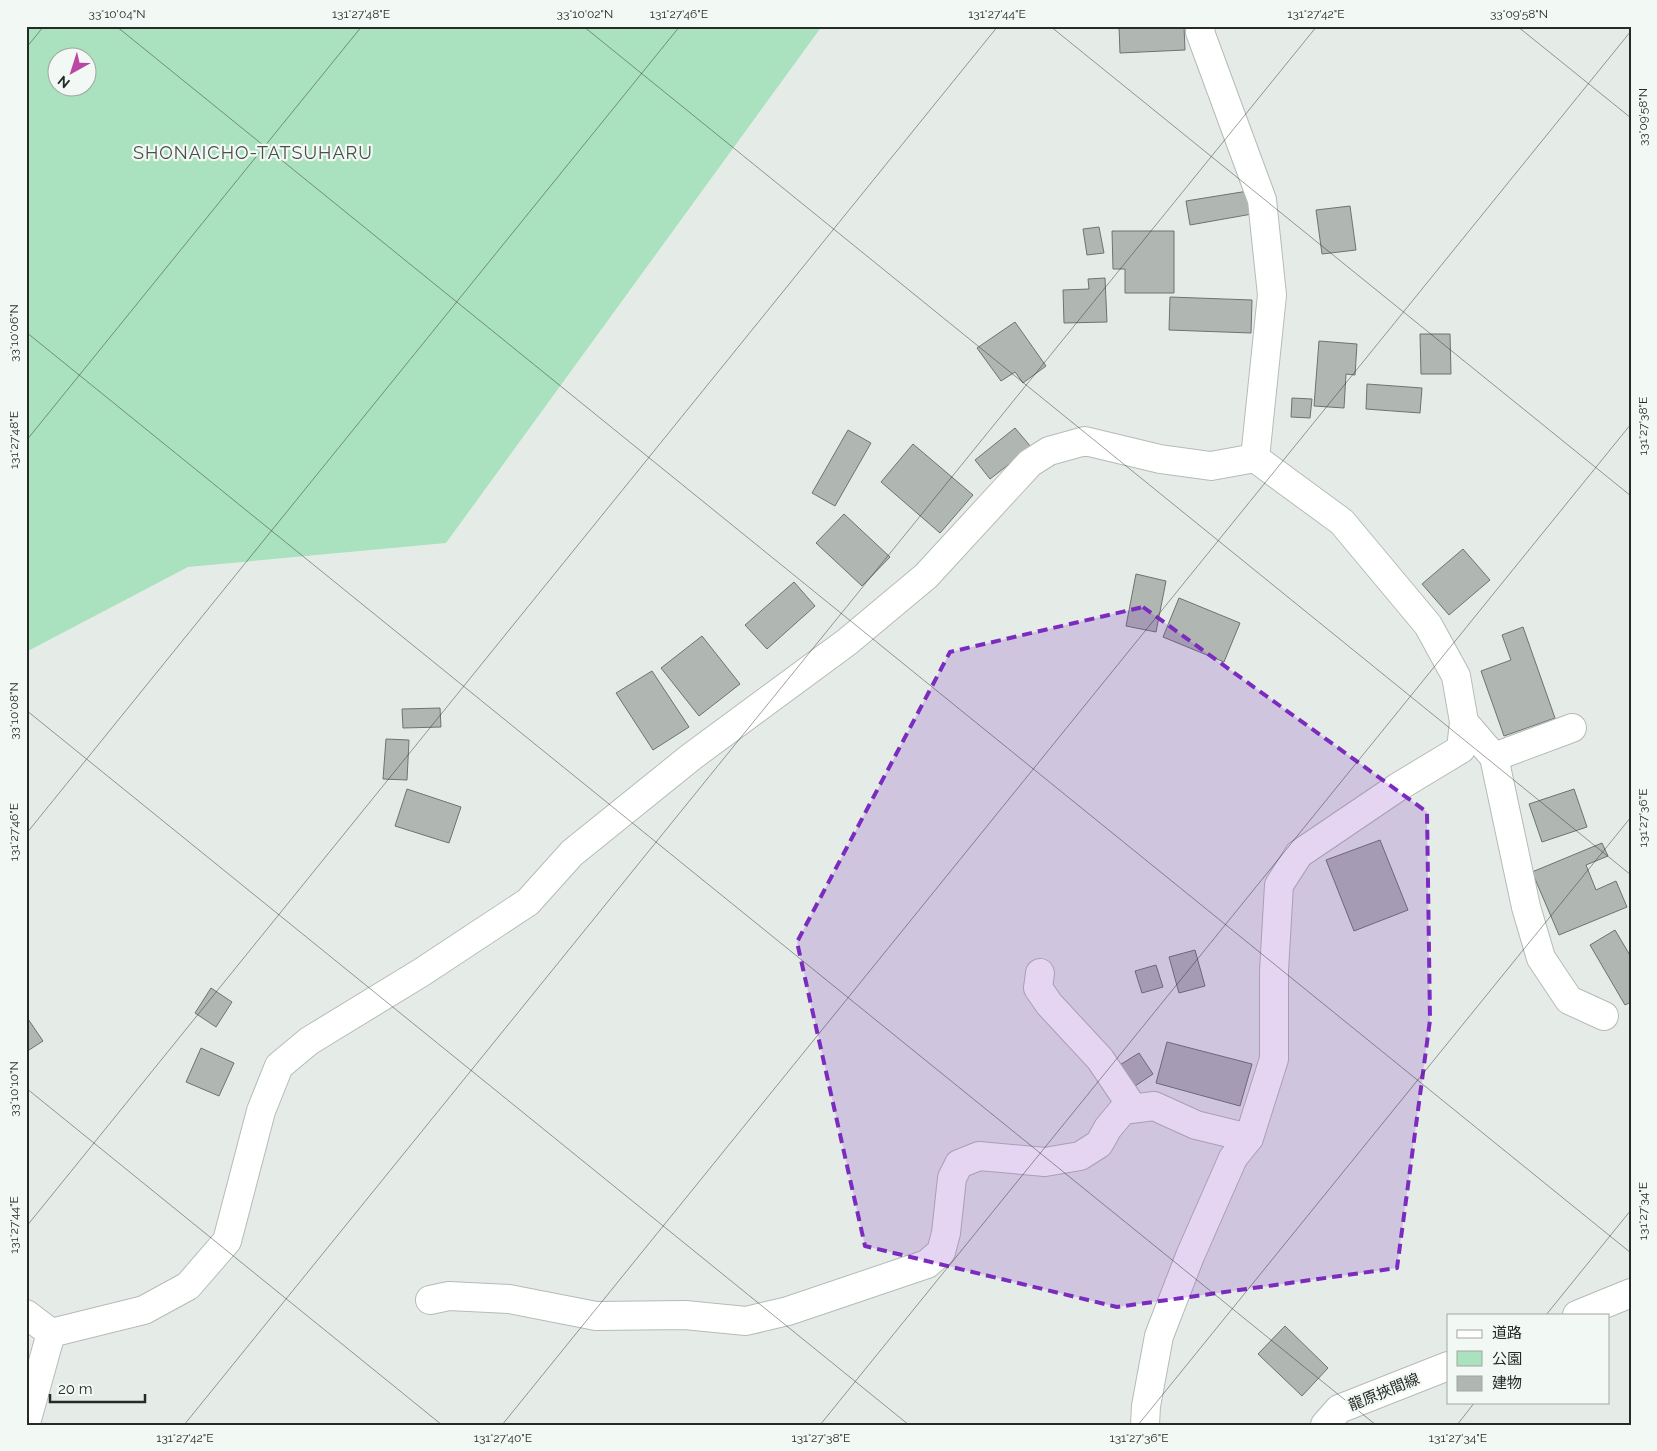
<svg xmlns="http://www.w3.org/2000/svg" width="1657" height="1451" viewBox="0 0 1657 1451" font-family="Raleway,'Noto Sans JP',sans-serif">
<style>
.green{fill:#aae1be;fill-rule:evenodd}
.building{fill:#b0b7b2;stroke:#6d736f}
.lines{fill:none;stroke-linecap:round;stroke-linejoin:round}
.street-casing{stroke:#b5bbb7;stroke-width:30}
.secondary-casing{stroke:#b5bbb7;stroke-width:30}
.street{stroke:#fff;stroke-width:28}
.secondary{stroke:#fff;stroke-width:28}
.marked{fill:#7b2cbf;fill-opacity:0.2;stroke:#7b2cbf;stroke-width:4;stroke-dasharray:10 6;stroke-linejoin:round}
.ticks{fill:none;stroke:#272a28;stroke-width:1;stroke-opacity:0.45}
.labels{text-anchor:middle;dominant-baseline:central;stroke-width:4.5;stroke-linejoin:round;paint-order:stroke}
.street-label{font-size:15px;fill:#272a28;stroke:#f2f9f4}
.quarter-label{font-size:18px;letter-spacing:1px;fill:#4a504c;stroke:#f2f9f4}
.neatline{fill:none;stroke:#272a28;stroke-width:2}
.ticks-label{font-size:12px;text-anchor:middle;fill:#272a28}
</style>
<rect width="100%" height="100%" fill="#e5ece7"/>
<path class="green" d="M26,26H822L446,543L188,567L26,652ZM58,58H88V88H58Z"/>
<g class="building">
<path d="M1119,26H1184L1185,50L1120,53Z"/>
<path d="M1248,191L1252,214L1190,225L1186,201Z"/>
<path d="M1350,206L1356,250L1322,254L1316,210Z"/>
<path d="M1099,227L1104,253L1087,255L1083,229Z"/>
<path d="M1112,231H1174V293H1125V269H1113Z"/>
<path d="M1105,278L1107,322L1064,323L1063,290L1089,289L1088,279Z"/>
<path d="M1170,297L1252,300L1251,333L1169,330Z"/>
<path d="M1015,322L1046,366L1023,383L1015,372L1001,381L977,348Z"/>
<path d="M1420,334H1450L1451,374H1421Z"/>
<path d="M1319,341L1357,344L1355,375L1346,374L1344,408L1314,406Z"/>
<path d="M1367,384L1422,388L1420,413L1366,409Z"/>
<path d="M1292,398L1312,399L1310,418L1291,417Z"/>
<path d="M1015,428L1031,447L990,479L975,460Z"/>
<path d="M848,430L871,443L835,506L812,493Z"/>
<path d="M913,444L973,495L940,533L881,482Z"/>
<path d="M844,514L890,557L862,586L816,543Z"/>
<path d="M1463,549L1490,580L1449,615L1422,584Z"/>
<path d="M1136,574L1166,581L1156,632L1126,626Z"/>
<path d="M794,582L815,606L767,649L745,625Z"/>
<path d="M1179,598L1240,623L1224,662L1163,637Z"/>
<path d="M1523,627L1555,718L1504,736L1481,671L1511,660L1502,635Z"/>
<path d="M702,636L740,684L699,716L661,668Z"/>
<path d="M652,671L689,727L653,750L616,693Z"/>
<path d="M440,708L441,727L403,728L402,709Z"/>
<path d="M386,739L409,740L407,780L383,779Z"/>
<path d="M407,789L461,807L449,843L395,826Z"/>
<path d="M1574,789L1587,827L1542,842L1529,804Z"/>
<path d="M1380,840L1408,910L1354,931L1326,860Z"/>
<path d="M1602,843L1608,856L1586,865L1596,890L1616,881L1627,907L1559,935L1532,872Z"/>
<path d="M1615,930L1631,957V1002L1625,1005L1590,945Z"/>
<path d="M1195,950L1205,986L1179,993L1169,957Z"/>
<path d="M1156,965L1163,987L1142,993L1135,971Z"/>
<path d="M211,988L232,1002L216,1027L195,1013Z"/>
<path d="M26,1016L43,1041L26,1052Z"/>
<path d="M1167,1042L1252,1064L1240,1106L1156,1083Z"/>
<path d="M201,1048L234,1063L219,1096L186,1082Z"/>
<path d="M1139,1053L1153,1074L1129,1090L1115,1068Z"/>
<path d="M1285,1326L1328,1368L1302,1396L1258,1354Z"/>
</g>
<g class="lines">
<g class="street-casing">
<g id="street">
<path d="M1201,26L1200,32L1262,200L1272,295L1255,458"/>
<path d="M1464,722L1494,757L1526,907L1541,958L1569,1000L1604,1016"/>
<path d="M1494,757L1572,728"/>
<path d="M1040,973L1038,988L1049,1004L1100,1059L1133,1108"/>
<path d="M430,1300L449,1296L509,1299L596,1316L685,1315L746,1321L788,1311L927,1264L941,1252L946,1233L952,1178L959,1164L979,1156L1045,1162L1080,1156L1099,1144L1108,1128L1123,1110L1154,1106L1196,1125L1249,1138"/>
<path d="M26,1314L51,1333"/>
<path d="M51,1333L144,1310L188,1286L227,1241L261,1111L279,1066L309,1041L422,972L528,902L572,853L691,757L847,642L926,576L1030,463L1049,451L1085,441L1160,459L1211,466L1255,458L1342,522L1428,625L1456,676L1464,722L1461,749L1398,787L1299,854L1279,885L1274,971V1059L1249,1138L1233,1158L1190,1256L1159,1336L1146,1406L1145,1425"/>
<path d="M26,1423L51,1333"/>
</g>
</g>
<g class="secondary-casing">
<g id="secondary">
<path d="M1577,1315L1631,1293"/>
<path d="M1325,1425L1339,1409L1448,1366"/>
</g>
</g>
<use href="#street" class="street"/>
<use href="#secondary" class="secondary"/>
</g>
<path class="marked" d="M1143,607L1427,812L1430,1020L1397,1268L1117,1307L865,1246L797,942L950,652Z"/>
<path class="ticks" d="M116,26L1631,1253M583,26L1631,875M1050,26L1631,496M1517,26L1631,118M26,48L44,26M26,332L1376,1425M26,441L362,26M26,710L909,1425M26,834L680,26M26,1088L442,1425M26,1227L998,26M1546,1315L1631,1210M184,1425L1317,26M502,1425L1631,31M820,1425L1631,424M1138,1425L1631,817M1457,1425L1475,1402"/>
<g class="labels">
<g class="street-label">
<text transform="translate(1384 1392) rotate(-22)">龍原挾間線</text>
</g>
<g class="quarter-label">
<text x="253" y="152">SHONAICHO-TATSUHARU</text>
</g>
</g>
<rect width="1657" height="1451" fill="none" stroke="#f2f9f4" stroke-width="55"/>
<rect x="1447" y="1314" width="162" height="90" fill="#f2f9f4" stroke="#a1a6a2"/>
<rect x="1457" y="1330" width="25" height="8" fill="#ffffff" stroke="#a1a6a2"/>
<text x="1492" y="1338" font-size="15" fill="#272a28">道路</text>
<rect x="1457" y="1351" width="25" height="15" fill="#aae1be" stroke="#a1a6a2"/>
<text x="1492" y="1364" font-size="15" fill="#272a28">公園</text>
<rect x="1457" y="1376" width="25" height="15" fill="#b0b7b2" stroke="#a1a6a2"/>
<text x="1492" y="1388" font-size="15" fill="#272a28">建物</text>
<g transform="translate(72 72) rotate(219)"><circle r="24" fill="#f2f9f4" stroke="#a1a6a2"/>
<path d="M0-4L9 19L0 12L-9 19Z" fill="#ba48a3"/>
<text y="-8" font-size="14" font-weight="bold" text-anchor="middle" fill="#272a28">N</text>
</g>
<path d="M50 1394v8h95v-8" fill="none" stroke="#272a28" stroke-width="2.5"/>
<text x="58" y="1394" font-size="15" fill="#272a28" stroke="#f2f9f4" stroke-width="4" paint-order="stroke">20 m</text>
<rect x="28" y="28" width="1602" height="1396" class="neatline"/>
<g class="ticks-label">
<text x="117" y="18">33°10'04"N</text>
<text x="361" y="18">131°27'48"E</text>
<text x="585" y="18">33°10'02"N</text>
<text x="679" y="18">131°27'46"E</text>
<text x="997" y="18">131°27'44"E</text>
<text x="1316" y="18">131°27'42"E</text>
<text x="1519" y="18">33°09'58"N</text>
<text transform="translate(1643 117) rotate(-90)" y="4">33°09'58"N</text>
<text transform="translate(14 333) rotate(-90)" y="4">33°10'06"N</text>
<text transform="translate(1643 426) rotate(-90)" y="4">131°27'38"E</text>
<text transform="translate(14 440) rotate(-90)" y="4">131°27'48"E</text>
<text transform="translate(14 711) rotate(-90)" y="4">33°10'08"N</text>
<text transform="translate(1643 818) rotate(-90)" y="4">131°27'36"E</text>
<text transform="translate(14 832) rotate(-90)" y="4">131°27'46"E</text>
<text transform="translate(14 1089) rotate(-90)" y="4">33°10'10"N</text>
<text transform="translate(1643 1211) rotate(-90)" y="4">131°27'34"E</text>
<text transform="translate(14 1225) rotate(-90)" y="4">131°27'44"E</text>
<text x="185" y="1442">131°27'42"E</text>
<text x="503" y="1442">131°27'40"E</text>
<text x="821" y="1442">131°27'38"E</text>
<text x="1139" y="1442">131°27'36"E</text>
<text x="1458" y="1442">131°27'34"E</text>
</g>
</svg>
